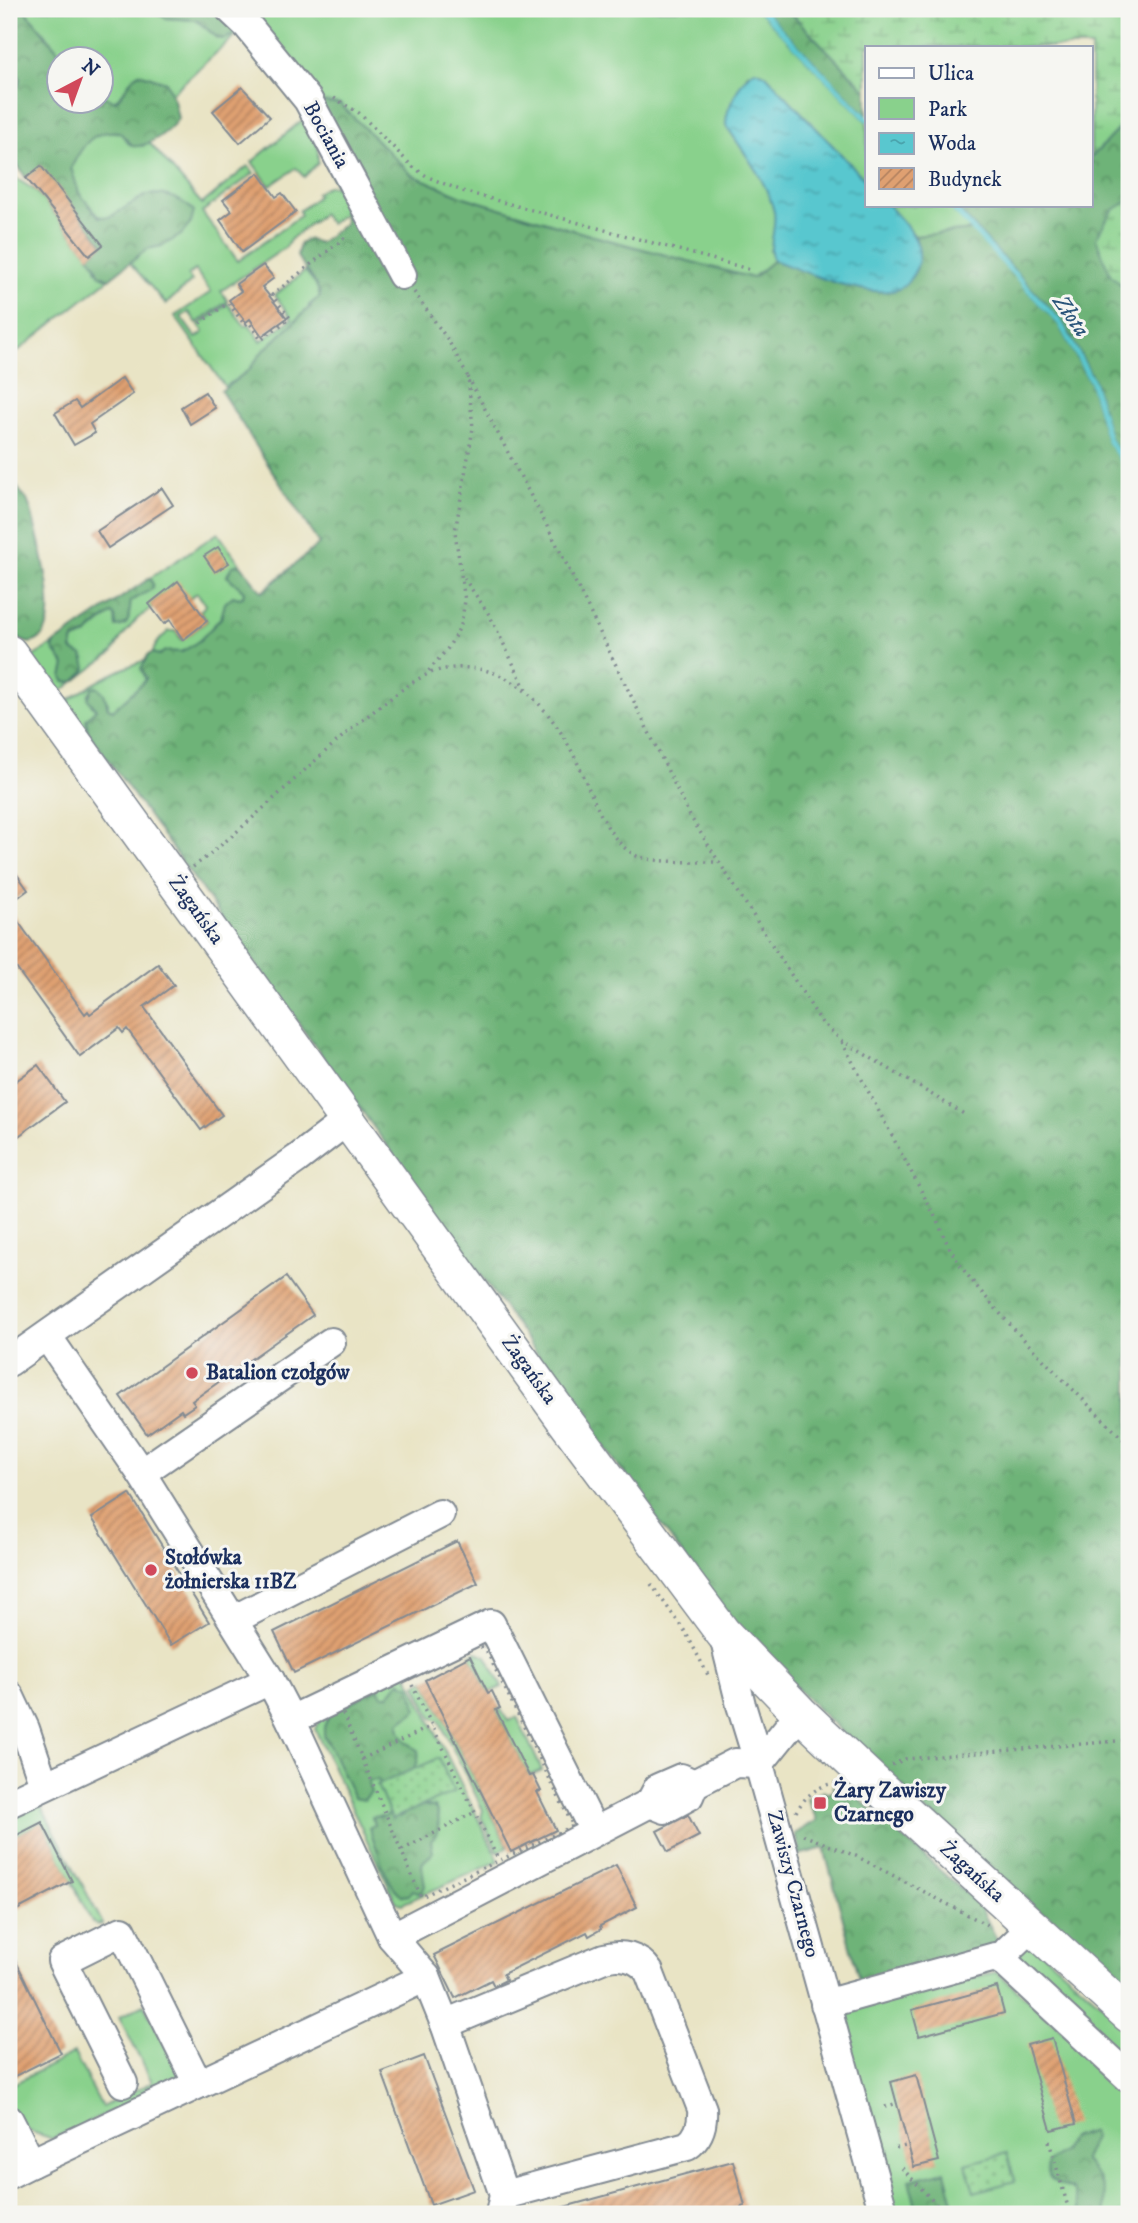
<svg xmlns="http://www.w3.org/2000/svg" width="1138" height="2223" viewBox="0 0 1138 2223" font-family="'IM FELL DW Pica',serif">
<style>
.green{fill:#89d18c;stroke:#528075;stroke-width:2}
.forest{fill:url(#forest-crowns);stroke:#44716b;stroke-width:2}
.wetland{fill:url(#wetland-marsh);stroke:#528075;stroke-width:2}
.park{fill:url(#park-dots);stroke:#528075;stroke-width:2}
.water{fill:url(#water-ripples);stroke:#3a7b96;stroke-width:2}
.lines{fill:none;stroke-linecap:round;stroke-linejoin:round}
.stream{stroke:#59c7cf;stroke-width:5}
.building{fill:url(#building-hatch)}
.minor-casing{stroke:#828a92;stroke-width:32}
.major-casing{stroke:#828a92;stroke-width:38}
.path{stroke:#828a92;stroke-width:3.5;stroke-dasharray:2 5;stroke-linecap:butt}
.minor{stroke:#fff;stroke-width:28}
.major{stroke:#fff;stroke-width:35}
.poi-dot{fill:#d1495b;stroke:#f6f6f2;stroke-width:2.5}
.labels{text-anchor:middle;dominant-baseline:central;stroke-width:6;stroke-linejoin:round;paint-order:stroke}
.street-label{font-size:21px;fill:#1b2f5e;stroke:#f6f6f2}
.poi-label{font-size:21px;font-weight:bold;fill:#1b2f5e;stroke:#f6f6f2;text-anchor:start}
.water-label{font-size:23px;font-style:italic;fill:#2a557a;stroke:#f6f6f2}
</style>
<defs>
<pattern id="forest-crowns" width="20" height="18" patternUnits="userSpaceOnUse" patternTransform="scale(1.75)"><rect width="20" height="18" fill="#6eb378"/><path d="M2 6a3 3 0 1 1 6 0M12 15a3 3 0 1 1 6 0" fill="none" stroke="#5a9266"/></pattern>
<pattern id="wetland-marsh" width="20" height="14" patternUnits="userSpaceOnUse" patternTransform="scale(1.75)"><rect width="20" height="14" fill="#89d18c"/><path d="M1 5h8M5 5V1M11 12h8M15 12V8" fill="none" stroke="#6faa76"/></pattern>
<pattern id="park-dots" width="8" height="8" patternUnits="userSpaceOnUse" patternTransform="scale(1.75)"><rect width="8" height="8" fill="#89d18c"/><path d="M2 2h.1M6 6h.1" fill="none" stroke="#6faa76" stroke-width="1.8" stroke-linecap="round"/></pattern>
<pattern id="water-ripples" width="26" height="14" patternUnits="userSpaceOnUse" patternTransform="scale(1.75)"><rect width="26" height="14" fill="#59c7cf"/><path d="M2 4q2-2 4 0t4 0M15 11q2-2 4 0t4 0" fill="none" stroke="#49a2ab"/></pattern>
<pattern id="building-hatch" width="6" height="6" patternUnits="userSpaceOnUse" patternTransform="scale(1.75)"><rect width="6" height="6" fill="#dfa071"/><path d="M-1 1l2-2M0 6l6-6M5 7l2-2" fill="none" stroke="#b48360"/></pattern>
</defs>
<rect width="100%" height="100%" fill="#f6f6f2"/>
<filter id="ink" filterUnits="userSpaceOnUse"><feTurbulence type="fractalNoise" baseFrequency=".0143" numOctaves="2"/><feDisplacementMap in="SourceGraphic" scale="14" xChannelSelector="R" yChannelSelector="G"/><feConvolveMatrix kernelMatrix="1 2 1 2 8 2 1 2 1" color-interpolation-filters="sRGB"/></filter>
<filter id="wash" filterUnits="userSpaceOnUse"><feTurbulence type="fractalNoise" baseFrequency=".00686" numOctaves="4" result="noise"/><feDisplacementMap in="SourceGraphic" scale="28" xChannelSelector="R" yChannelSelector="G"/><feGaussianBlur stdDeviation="1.57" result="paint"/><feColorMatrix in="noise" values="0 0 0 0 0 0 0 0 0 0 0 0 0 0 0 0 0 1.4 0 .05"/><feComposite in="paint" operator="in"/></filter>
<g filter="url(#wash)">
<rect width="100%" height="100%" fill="#e9e4c5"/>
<g class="green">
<path d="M24,9H151L165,18L196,20L218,38L224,39L239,32L171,94L166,82L139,73C126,80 125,98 112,101L102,96V60L65,59Z"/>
<path d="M242,9H757L867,122V182L765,74L759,71L748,73L728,112L726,125C744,153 779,194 776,229C775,236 772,244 770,251L774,260L753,278L586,234L464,197L412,175L373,136L314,101Z"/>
<path d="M306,117L318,147V163L304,177L296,168L270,186L252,162Z"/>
<path d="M108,131L121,133L129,144L143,146L148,141L202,204L248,166L254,173L202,212L238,261L301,215L299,211L318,196L316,193L327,186H335L343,200L345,213L330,224L322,214L290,240L286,247L221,291L228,301L197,323L189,312L181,317L196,338L204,332L199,325L228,304L245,326L249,324L261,341L292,319L275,295L305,271L316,284L320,297L309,305L308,309L262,352L249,370L225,387L175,316L211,292L195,270L188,275L192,281L166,304L130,263L193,212C140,165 125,230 95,215L79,193L71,168C81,147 85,137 108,131Z"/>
<path d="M9,174L36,191L94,261L97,271L109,279L9,358Z"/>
<path d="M888,205H947L972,230L915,236Z"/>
<path d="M218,533L240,564L230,569L227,576L244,591L243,597L239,598L235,597C224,614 191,661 168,651L158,655L152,653L158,641L169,631H175L182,640L207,621L200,611L206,605L197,593L190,598L152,608L137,619L121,638L112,653L55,696L29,659L55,643L52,646L65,665L63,674L85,659L73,651L72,641L85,636L110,615L113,614L115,616L134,598L152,589L153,585L150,578Z"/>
<path d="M146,660L142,667L145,678L144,683L113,710L108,709V703L94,687L88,695L91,704L96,709C77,725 90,735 102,751L62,705C88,686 115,670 146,660Z"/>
<path d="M477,1652L486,1656L502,1687L488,1693L470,1656Z"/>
<path d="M405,1670L499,1861L402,1904L396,1902L315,1729L322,1715Z"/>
<path d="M425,1680L508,1847L498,1852L481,1817L483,1810L439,1720L432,1718L416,1685Z"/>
<path d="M500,1708L508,1721L517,1717L542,1770L529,1776L496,1710Z"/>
<path d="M39,1802L103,1924L97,1925L92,1922L42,1822L9,1839V1811Z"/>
<path d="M1028,1940L1129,2027V2070L1018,1967V1949Z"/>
<path d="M997,1972L1129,2090V2214H892L839,2016L842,2009L898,1993Z"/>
<path d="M144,2004L180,2075L177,2081L52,2139L29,2131L9,2113V2086L74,2053L102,2107L152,2082L119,2017Z"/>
</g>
<g class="forest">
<path d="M9,9H24L65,59L60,60V102H102V96L115,101C126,94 127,79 139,73L166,82L174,100L178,119C169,131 148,148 133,146L119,132C92,129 82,146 71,168L79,193L99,217H110L146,195C164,192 181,199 194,211L191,223L181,235L162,246L147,249L109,279L99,274L96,265L89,256L103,244L41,167L26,178L9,152V89L19,85L20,78L12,64L13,54L9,49Z"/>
<path d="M151,9H225L239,32L224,39L218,38L196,20L165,18Z"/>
<path d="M763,9H787L867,91V116Z"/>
<path d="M308,100L340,104L412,175L464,197L586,234L752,278L774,260C806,272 886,309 911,277C921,265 919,250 915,236L972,230L1058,324L1090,383L1107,441L1129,473V1993C992,1869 849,1749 724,1612L88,732L86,719L96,709L88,699L92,688L97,687L104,693L108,708L113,710L144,682L146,678L141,669L148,655L152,653L159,655L165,651L182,652L200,640L221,618L225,603L233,596L239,598L243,597L244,591L227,576L232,566L240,564L262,592L319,544L221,391L249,370L262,352L308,309L313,302L320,297C319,283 304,269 297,256L300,243L307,239L319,243L345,224L343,200L328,169Z"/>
<path d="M1129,117V201L1111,212L1110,274L1129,292V466L1111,440L1094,380L1063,322L954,205H1091V158Z"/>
<path d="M9,477L27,500L31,510C37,536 66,627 36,641C24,647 16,636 9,628Z"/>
<path d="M150,578L153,585L152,589L131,601C128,614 133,626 116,627L115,616L112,614L94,627L88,634L72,641V650L83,656L86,668C82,677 74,685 64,681L62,677L65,665L53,649L55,643Z"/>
<path d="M400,1681L410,1686L417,1709C412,1716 404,1717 399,1724C400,1739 408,1742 418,1751C422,1770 399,1784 383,1787L378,1780L369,1781L368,1784L371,1792L364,1800L354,1798L324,1735V1727L330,1713L379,1688L383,1696H388Z"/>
<path d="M833,1786H845L979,1905L1002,1949L861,1987L824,1848L795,1856L794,1852L800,1850L795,1834L817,1820L807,1799L824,1791L827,1794L835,1790Z"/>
<path d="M420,1805L434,1807C442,1816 439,1834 431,1841L433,1853L423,1862L422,1866L425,1886L422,1892L417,1893L413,1890L409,1895L403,1896C383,1883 378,1847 369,1828L374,1825L372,1817L385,1816L393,1811L399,1813L400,1817Z"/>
<path d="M1092,2131L1094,2137L1084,2160C1101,2178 1106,2189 1105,2214H1081L1073,2190C1058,2184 1044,2181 1048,2162L1062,2152L1071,2138Z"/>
<path d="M945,2171L956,2214H918L909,2180Z"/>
</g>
<g class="wetland">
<path d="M787,9H1129V117L1091,158V47H867V91Z"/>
<path d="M1129,200V292L1110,274L1096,238L1111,212Z"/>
</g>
<g class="park">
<path d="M439,1758L454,1792L392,1819L377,1785Z"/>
<path d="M1007,2153L1015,2181L974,2192L966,2164Z"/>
</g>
<path class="water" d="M755,70L765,74L867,182V205H888C903,223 928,242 916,269C913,276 906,285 899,289C871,300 801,271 774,260C766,251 777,228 774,212C767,180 743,152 726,125C725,110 742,76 755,70Z"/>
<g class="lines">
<g class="stream">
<path d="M760,9L867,119"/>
<path d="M950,205L1060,323L1092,382L1109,441L1129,470"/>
</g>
</g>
<g id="blocks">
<g class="building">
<path d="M242,87L270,117L240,143L213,111Z"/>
<path d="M41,166L103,245L89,256L26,178Z"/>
<path d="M259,173L276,197L282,193L296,212L242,252L220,220L232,211L223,200Z"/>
<path d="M263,265L274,278L262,287L287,318L262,336L250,319L246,322L229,300L241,291L236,284Z"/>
<path d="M122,378L133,394L90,424L95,433L74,445L55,413L75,401L80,408Z"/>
<path d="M205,392L215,408L190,424L181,407Z"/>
<path d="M162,488L173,505L108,548L97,531Z"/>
<path d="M218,547L229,563L215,572L204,556Z"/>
<path d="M178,581L207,621L183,640L170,620L164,624L149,604Z"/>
<path d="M9,863L28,890L9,904Z"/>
<path d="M9,909L85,1014L88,1011L90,1014L158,964L174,985L144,1007L222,1115L201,1130L127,1029L123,1033L119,1028L80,1057L9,958Z"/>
<path d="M38,1065L65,1102L9,1143V1086Z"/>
<path d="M286,1277L313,1315L192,1401L195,1405L183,1413L181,1410L147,1434L120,1396Z"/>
<path d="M130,1494L209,1622L171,1645L92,1518Z"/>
<path d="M457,1541L478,1583L294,1673L274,1632Z"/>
<path d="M470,1656L488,1693L492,1691L500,1708L496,1710L529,1776L533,1775L541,1791L537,1792L556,1830L511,1852L425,1680Z"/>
<path d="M688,1815L699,1836L668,1852L657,1831Z"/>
<path d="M42,1822L72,1881L9,1914V1839Z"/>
<path d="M616,1865L637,1907L600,1926L601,1929L589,1936L587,1932L503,1974L506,1980L494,1986L491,1980L455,1998L434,1955Z"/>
<path d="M9,1947L61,2053L9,2079Z"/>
<path d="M997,1987L1004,2013L919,2036L912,2010Z"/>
<path d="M1052,2038L1076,2124L1051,2130L1027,2045Z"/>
<path d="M424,2056L474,2190L431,2205L382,2072Z"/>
<path d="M916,2075L939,2161L914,2167L891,2082Z"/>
<path d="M733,2161L745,2206L741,2207L743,2214H554L553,2210Z"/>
</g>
</g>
</g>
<g filter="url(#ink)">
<use href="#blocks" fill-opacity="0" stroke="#828a92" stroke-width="2"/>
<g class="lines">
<g class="minor-casing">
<g id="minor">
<path d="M230,9L247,25L308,100L402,275"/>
<path d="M47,1336L141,1473L270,1680L291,1720"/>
<path d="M9,1362L297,1159L348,1120"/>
<path d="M141,1473L331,1342"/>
<path d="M233,1620L440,1514"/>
<path d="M9,1695L25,1729L44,1785"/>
<path d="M800,1713L759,1764L884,2214"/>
<path d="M9,1803L270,1680"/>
<path d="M650,1803L665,1809L689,1796L694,1784L735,1763L759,1764L741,1705L723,1633"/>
<path d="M392,1937L650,1803L658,1788L681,1778L694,1784"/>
<path d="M1004,1962L1008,1950L1032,1927"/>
<path d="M825,2004L995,1957L1004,1962L1129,2078"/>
<path d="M445,2024L604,1958C621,1953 639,1957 649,1972L702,2109C703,2123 700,2137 687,2146L504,2195"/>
<path d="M123,2083L62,1961L122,1931L198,2084"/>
<path d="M9,2120L31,2163L426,1977"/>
<path d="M9,2174L31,2163"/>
<path d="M500,2214L504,2195L445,2024L426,1977L392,1937L291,1720L491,1624L594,1831"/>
</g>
</g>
<g class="major-casing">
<path id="major" d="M9,653L566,1422L723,1633L800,1713L869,1778L1129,2015"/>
</g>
<g class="path">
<path d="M334,98L359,113L413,167L428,177L462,191L752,270"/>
<path d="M414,292L448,340L468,377L473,428L455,532L465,601L461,625L448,648L426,674"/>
<path d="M200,323L228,303L245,325L249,322L261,340L290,318L272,295L348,235"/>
<path d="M468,377L558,547L690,816L719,862"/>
<path d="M464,578L490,616L526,690"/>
<path d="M193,867C259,818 313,757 378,708C392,697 409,683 426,675C445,666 468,666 488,671C538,685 570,741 588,787C599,811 610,841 635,855C647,863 702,862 719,862L822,1023L841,1040L964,1114"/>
<path d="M842,1042L940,1226C953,1263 979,1289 1004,1318C1044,1362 1087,1403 1129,1445"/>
<path d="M651,1584L686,1633L708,1675"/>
<path d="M481,1647L487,1652L573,1826L421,1897L341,1709L468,1648Z"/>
<path d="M412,1685L497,1857"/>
<path d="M362,1759L432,1726"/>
<path d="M892,1765L905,1759L1129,1740"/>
<path d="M796,1812C805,1796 818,1785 836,1783"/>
<path d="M803,1835L856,1856L991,1927"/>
<path d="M402,1850L475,1812"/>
<path d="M885,2107L894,2104"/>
<path d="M1049,2141L1070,2214"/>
<path d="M896,2148L906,2146"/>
<path d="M902,2168L945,2214"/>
</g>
<use href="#minor" class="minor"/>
<use href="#major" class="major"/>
</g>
</g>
<g class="poi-dot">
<circle cx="192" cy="1373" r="7"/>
<circle cx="151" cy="1570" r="7"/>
<rect x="813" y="1796" width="14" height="14" rx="3.5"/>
</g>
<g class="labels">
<g class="street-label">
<text transform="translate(326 135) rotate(61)">Bociania</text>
<text transform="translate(196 910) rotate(54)">Żagańska</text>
<text transform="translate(529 1370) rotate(54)">Żagańska</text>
<text transform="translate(972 1872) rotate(42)">Żagańska</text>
<text transform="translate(793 1884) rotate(75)">Zawiszy Czarnego</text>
</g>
<g class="poi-label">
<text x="206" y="1373">Batalion czołgów</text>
<text x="165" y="1558">Stołówka<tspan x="165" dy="24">żołnierska 11BZ</tspan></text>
<text x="834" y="1791">Żary Zawiszy<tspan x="834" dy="24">Czarnego</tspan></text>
</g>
<g class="water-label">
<text transform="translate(1071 316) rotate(55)">Złota</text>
</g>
</g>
<rect width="1138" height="2223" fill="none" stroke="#f6f6f2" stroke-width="35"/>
<rect x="865" y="46" width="228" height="161" fill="#f6f6f2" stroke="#9ea6b7" stroke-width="2"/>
<rect x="879" y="68" width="35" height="10" fill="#ffffff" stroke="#9ea6b7" stroke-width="2"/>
<text x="928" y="80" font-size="21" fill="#1b2f5e">Ulica</text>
<rect x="879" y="98" width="35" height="21" fill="#89d18c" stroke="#9ea6b7" stroke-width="2"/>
<text x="928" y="116" font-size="21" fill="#1b2f5e">Park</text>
<rect x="879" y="133" width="35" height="21" fill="url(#water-ripples)" stroke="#9ea6b7" stroke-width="2"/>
<text x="928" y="150" font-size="21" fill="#1b2f5e">Woda</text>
<rect x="879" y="168" width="35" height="21" fill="url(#building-hatch)" stroke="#9ea6b7" stroke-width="2"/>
<text x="928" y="186" font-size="21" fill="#1b2f5e">Budynek</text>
<g transform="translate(80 80) rotate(41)"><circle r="33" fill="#f6f6f2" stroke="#9ea6b7" stroke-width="2"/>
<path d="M0-5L12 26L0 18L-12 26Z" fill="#d1495b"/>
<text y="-10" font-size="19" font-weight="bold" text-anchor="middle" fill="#1b2f5e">N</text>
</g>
</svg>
